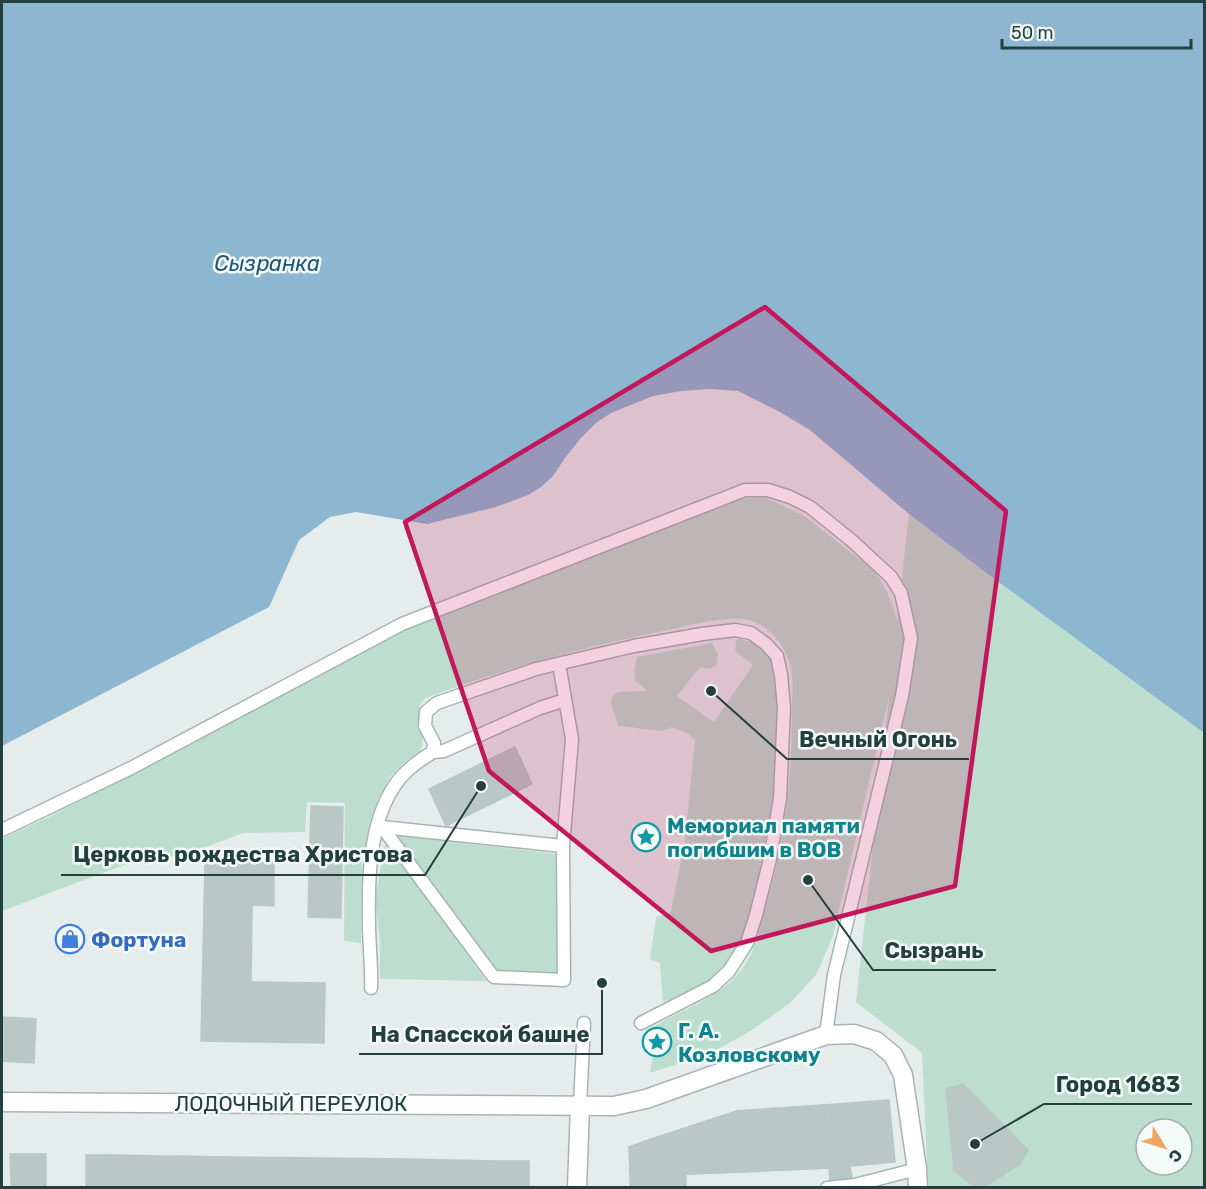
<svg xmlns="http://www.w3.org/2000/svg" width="1206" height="1189" viewBox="0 0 1206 1189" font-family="Rubik,sans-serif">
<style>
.green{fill:#bddece;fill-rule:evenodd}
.water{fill:#8db7d1}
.building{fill:#b9c8c5;stroke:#b6c7c4;stroke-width:1.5}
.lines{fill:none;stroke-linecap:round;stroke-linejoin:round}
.lane-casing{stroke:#a6b5b4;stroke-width:15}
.street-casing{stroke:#a6b5b4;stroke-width:21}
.lane{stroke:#fff;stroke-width:12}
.street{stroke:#fff;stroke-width:18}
.marked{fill:#c2185b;fill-opacity:0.2;stroke:#c2185b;stroke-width:4.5;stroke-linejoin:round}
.labels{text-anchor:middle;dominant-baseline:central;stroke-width:5;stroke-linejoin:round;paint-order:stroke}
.culture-label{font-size:21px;font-weight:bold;fill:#0d838f;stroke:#f4faf8;text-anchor:start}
.shop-label{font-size:21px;font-weight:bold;fill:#366cbe;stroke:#f4faf8;text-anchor:start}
.street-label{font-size:21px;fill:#233f3e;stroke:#f4faf8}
.water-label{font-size:22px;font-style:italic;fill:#1e557a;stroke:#f4faf8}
.leader{fill:none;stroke:#233f3e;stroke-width:2}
.callout-dot{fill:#233f3e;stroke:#f4faf8;stroke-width:2}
.callout-label{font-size:22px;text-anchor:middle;font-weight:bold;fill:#233f3e;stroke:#f4faf8;stroke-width:5;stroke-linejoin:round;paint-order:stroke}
</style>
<rect width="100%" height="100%" fill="#e4edeb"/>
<g class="green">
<path d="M764,497L803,515L871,568C885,582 892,603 897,621L909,514L989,575L1204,733V1187H928L922,1053L856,1002L889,697L833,936L816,975L790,1003L752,1030L711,1053L650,1073L653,1056L663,1051L662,1030L654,1027C684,1007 727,996 746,963C755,949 759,932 763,916C784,849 792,781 792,710C792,695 794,675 789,661C783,643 768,625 749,620C728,615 690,625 668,630C584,647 504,668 424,699L419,706L423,736L421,751L403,763L389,778L376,806L362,860L361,943L344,941L345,803L307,802L305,832L243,833L187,854L124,865L2,911V839L49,817L184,747L399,630L721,505L741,499ZM1146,1129H1182V1165H1146Z"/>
<path d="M739,639C757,642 769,652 775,669C780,728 780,792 768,851C764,867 759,884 755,900C749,920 744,943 731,959C713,982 691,993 663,1002L660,963L650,959L656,917L671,912L685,840L695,740L689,734L672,727L662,731L618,726L611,703L612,697L618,692L648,691L635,681L634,670L637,657L712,643L718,654L717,665L710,669L700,667L677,696L714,722L753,665L735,651L736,641Z"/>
<path d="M401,836L557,854L558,974L495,973L397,838Z"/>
<path d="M388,844L486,981L380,979V940L375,898L385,845Z"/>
</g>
<path class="water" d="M2,2H1204V733L989,575L909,514L810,430L778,411L738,391L710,389L681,391L653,396L611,413L596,423L580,439L565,458L553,476L541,487L528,495L496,507L427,524L356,512L330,517L299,540L269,607L2,746Z"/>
<g class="building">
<path d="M515,747L532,784L446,826L429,789Z"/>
<path d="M311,806L343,807L341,918L308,917Z"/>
<path d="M205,863H274V906L252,905L251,982L325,983L324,1043L201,1041Z"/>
<path d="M2,1017L36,1019L34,1063L2,1061Z"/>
<path d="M963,1084L1028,1150L1020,1164L983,1188H976L954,1170L946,1089Z"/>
<path d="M889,1100L895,1162L850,1166L852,1178L830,1180L824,1105Z"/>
<path d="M824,1105L829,1168L686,1174L630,1171L629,1147L648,1140L737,1111Z"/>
<path d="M824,1105L829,1168L743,1172L737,1111Z"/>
<path d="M737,1111L743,1172L686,1174L630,1171L629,1147Z"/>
<path d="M10,1154H46V1188H11Z"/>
<rect x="86" y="1155" width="23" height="33"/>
<path d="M109,1155L230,1157V1188H109Z"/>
<path d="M230,1157L407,1159L406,1188H230Z"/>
<path d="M407,1159L494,1161V1188H406Z"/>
<rect x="494" y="1161" width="35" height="27"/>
<path d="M630,1171L686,1174V1188H630Z"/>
</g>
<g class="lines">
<g class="lane-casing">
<g id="lane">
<path d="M433,752L444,751L540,708L565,700"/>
<path d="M378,826L382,827L492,975L494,977L564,980L563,846L572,739L559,664"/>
<path d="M382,827L563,846"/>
<path d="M2,830L131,768L402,624L745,490H768L790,497L810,507L851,540L891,577L901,593L911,638L902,696L834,975L826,1035"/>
<path d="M371,988C372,967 369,945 369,924C368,879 369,823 395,785C404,771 418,761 433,752L434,743L425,726L426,712L437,703L536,669L634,646L702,634L735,630L751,633L766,644L777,656L781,675L784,708L780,798L770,859L756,915L747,943L729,971L713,986L641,1023"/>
<path d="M580,1105L584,1023"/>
<path d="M827,1188L855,1185L917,1169"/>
</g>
</g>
<g class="street-casing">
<g id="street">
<path d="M2,1102L614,1106L646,1099L826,1035L854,1034L876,1041L893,1055L903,1075L917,1169L918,1188"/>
<path d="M577,1188L580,1105"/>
</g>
</g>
<use href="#lane" class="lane"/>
<use href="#street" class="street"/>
</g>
<path class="marked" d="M765,307L1006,511L955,886L711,951L489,771L405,522Z"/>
<defs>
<g id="sight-ring" transform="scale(1.5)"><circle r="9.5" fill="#f4faf8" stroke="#0f9aa8" stroke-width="1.5"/><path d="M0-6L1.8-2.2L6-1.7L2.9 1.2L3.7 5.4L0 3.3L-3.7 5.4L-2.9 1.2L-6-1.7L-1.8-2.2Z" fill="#0f9aa8"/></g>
<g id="shop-ring" transform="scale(1.5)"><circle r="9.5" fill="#f4faf8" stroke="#3f7fe0" stroke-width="1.5"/><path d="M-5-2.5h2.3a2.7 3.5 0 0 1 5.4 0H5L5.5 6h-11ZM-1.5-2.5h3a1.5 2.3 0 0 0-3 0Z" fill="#3f7fe0"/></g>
</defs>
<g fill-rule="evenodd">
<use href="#sight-ring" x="646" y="837"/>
<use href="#shop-ring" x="70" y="939"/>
<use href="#sight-ring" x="657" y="1042"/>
</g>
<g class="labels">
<g class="culture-label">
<text x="667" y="825">Мемориал памяти<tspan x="667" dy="24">погибшим в ВОВ</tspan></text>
<text x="678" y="1030">Г. А.<tspan x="678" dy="24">Козловскому</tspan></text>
</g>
<g class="shop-label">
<text x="91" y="939">Фортуна</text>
</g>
<g class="street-label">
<text x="291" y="1103">ЛОДОЧНЫЙ ПЕРЕУЛОК</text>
</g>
<g class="water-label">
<text x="267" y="263">Сызранка</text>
</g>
</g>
<path class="leader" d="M711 691L787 759H969M481 786L425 875H61M808 880L873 970H996M602 983L602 1054H359M975 1144L1044 1104H1192"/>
<g class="callout-dot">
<circle cx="711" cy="691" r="6"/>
<circle cx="481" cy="786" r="6"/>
<circle cx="808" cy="880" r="6"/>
<circle cx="602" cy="983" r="6"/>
<circle cx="975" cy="1144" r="6"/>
</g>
<g class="callout-label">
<text x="878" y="747">Вечный Огонь</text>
<text x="243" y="862">Церковь рождества Христова</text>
<text x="934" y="958">Сызрань</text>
<text x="480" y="1042">На Спасской башне</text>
<text x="1118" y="1092">Город 1683</text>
</g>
<rect width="1206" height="1189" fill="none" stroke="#233f3e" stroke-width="6"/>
<g transform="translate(1164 1147) rotate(128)"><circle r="28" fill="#f4faf8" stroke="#a0afae" stroke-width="1.5"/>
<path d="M0-4.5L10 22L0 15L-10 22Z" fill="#efa560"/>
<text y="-9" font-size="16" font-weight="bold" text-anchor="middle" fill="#233f3e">С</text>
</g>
<path d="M1002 39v9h189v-9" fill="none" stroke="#233f3e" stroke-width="3"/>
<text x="1011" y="39" font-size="18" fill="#233f3e" stroke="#f4faf8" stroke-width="4.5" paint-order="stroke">50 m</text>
</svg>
